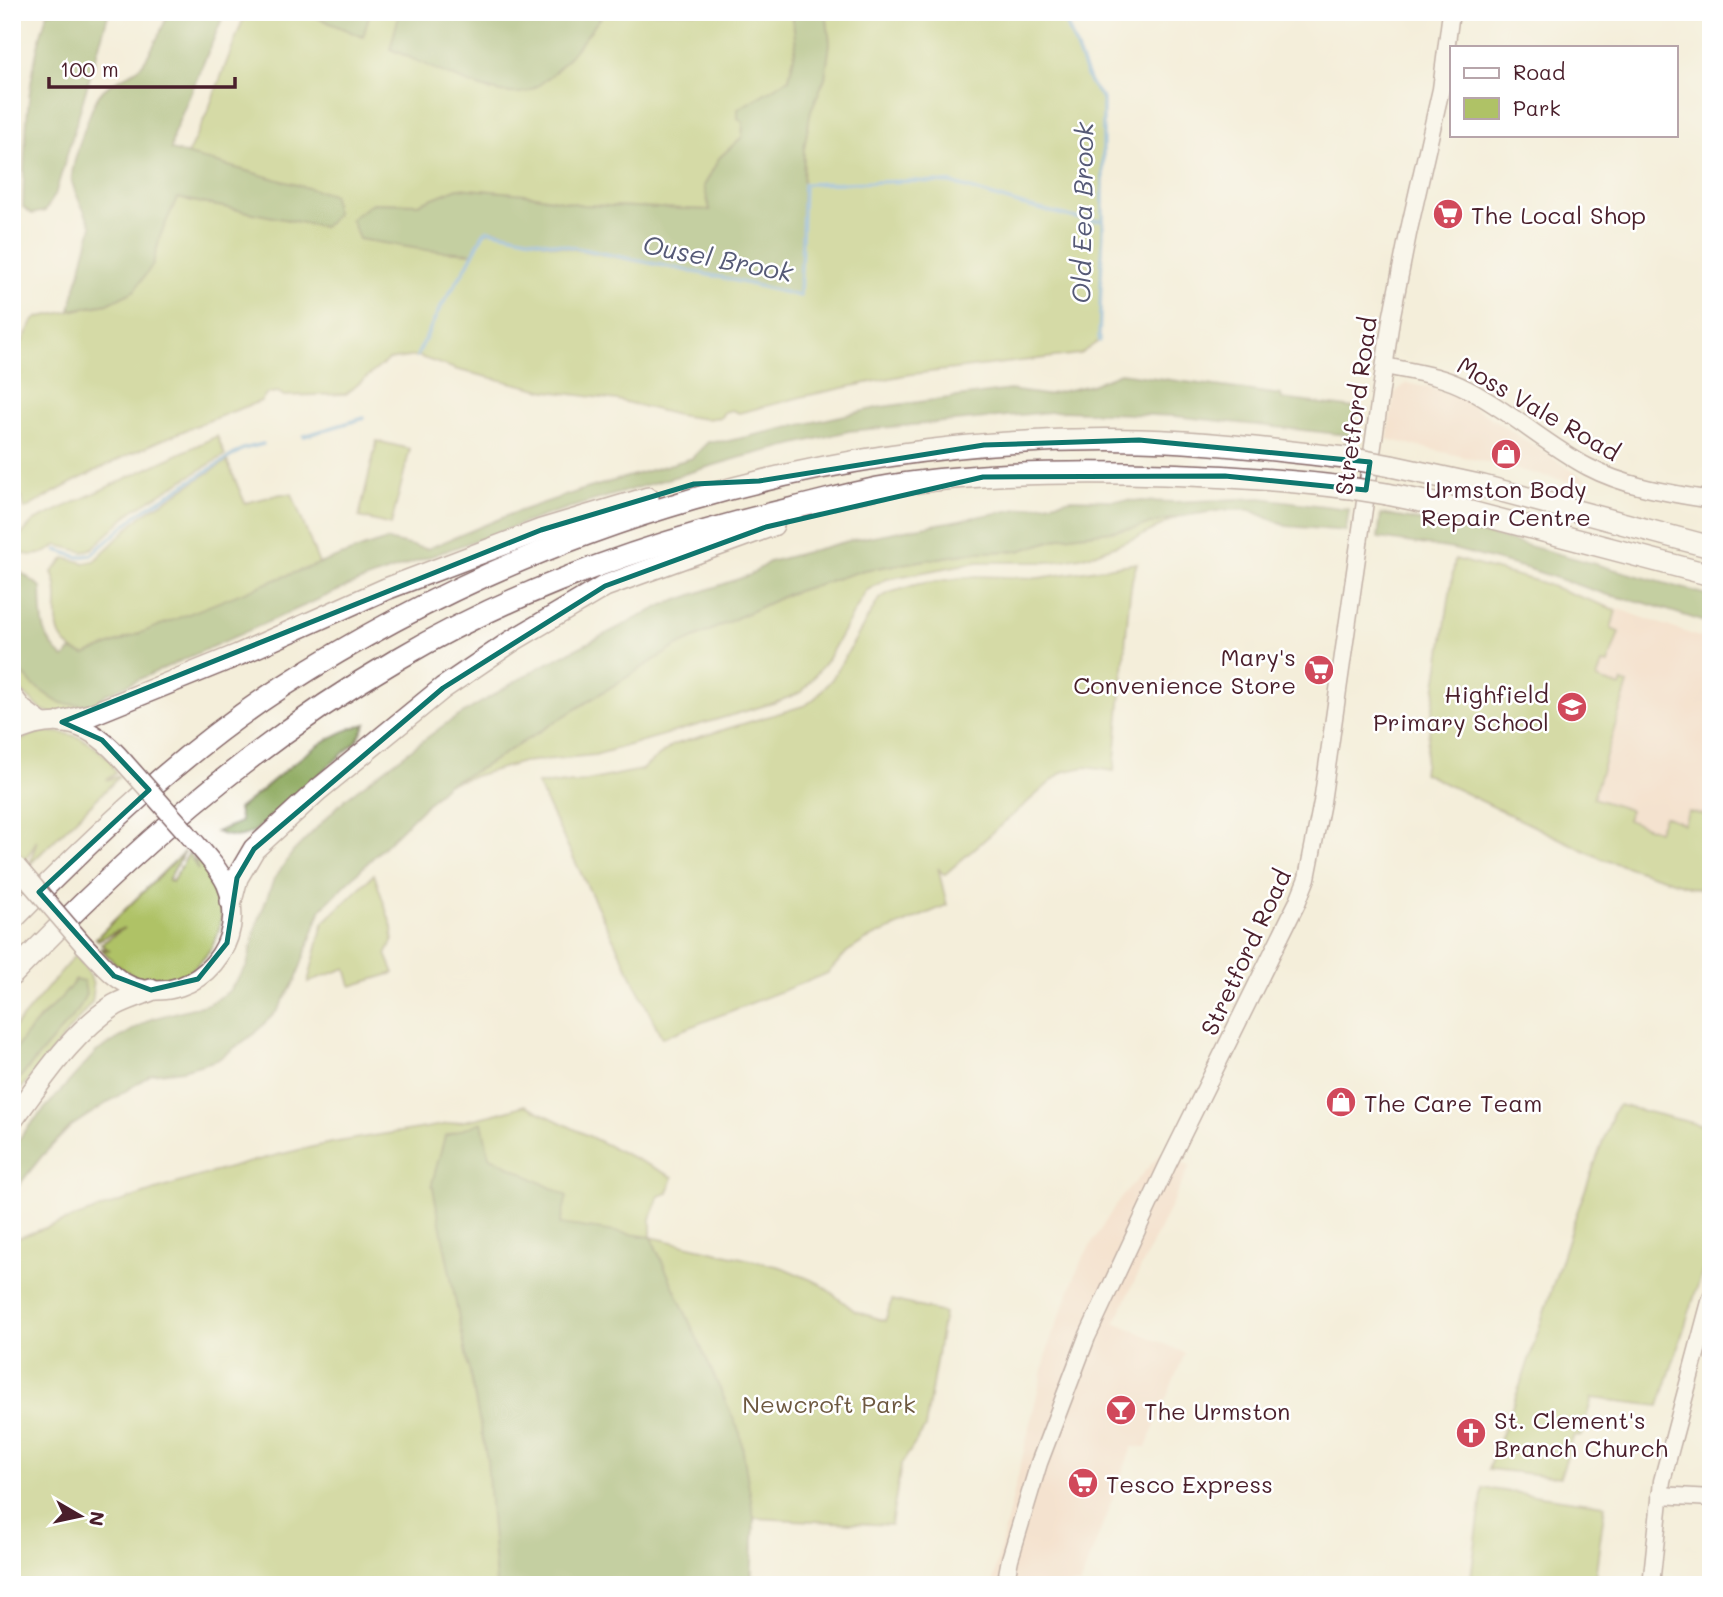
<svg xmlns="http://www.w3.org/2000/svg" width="1723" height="1597" viewBox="0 0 1723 1597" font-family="Mali,sans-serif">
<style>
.built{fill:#f4d3c0}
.green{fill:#afc266;stroke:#7c7048;stroke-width:2}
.forest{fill:#8ba85b;stroke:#6a6443;stroke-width:2}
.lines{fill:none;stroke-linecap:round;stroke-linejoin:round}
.stream{stroke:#64a1d5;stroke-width:3.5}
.secondary-casing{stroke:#866768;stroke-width:19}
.primary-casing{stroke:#866768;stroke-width:21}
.highway-casing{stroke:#866768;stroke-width:24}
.secondary{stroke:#fff;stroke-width:16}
.primary{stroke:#fff;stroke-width:18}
.highway{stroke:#fff;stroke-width:21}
.primary-bridge-casing{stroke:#866768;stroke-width:21;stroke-linecap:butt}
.highway-bridge-casing{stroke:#866768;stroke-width:24;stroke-linecap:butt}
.primary-bridge{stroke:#fff;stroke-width:18}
.highway-bridge{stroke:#fff;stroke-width:21}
.marked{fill:none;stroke:#0f766e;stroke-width:5;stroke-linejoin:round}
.labels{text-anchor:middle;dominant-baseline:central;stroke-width:5;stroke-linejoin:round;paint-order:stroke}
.poi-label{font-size:24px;fill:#4a1f2b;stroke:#fff;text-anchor:start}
.street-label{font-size:24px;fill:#4a1f2b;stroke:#fff}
.park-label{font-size:24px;fill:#6d5840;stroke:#fff}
.water-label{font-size:26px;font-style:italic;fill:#565a77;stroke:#fff}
</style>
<rect width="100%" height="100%" fill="#fff"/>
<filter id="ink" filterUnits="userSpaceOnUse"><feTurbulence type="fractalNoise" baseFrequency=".0143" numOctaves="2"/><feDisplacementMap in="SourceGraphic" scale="14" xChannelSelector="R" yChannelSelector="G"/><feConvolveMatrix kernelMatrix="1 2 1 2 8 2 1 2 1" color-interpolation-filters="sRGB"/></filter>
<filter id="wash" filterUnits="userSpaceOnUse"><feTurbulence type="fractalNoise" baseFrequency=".00686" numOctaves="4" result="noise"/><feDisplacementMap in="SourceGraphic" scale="28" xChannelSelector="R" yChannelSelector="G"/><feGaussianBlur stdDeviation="1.57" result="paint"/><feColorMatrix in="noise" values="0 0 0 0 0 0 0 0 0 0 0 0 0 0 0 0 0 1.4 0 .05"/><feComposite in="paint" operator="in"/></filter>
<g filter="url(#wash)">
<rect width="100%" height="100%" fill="#f4eeda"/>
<g class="built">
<path d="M1407,383L1440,390L1462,399L1587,480L1575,483L1387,439L1394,393Z"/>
<path d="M1455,559L1540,582L1711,641V794L1707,807L1711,808V893L1602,859L1423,773Z"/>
<path d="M1162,1152L1190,1166L1115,1322L1185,1353L1146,1447H1132L1080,1585H992L1049,1344L1081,1261L1118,1201Z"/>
</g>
<g class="green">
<path d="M246,12H304L363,37L370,12H400L391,49L491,91L562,65L605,12H792L796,47L789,79C764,93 744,106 742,137L719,158L711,210L583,205L525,194L458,188L418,204L372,203L360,239L426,250L473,253L484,233L494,230L554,245L724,278L800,296L804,148L811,110L825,78L830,43L826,12H1062L1090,83L1103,99V225L1099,341L1080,354L905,375L805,396L739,413L732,410L724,412L721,417L706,419L677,415L617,400L547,391L458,370L417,356L388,360L346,394L284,396L278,392L266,394L261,401C180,430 99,465 25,509L12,473V361L33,321L39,317L108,304L157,250L160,236L177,198L324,227L333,195L187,155L207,113Z"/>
<path d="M217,436L225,455L132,511L93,548L84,552L57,545C43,557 28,558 12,549L19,537L34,521Z"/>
<path d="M377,441L410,449L391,525L359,517Z"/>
<path d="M227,461L245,503L281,494H292L319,564L84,655C39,637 67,605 52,572L65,558L85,563L94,561L141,516Z"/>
<path d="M1177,517L1145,534L1091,555L1053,562H977L887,579L866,591L827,660L802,692L777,702L595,755L523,762L447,784L481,768L677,646L788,594L864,570L977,552L1019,551L1063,537L1135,528Z"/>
<path d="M1455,559L1540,582L1616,610L1611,629L1619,632L1608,664L1602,663L1597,679L1620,687L1622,682L1628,684L1593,798L1630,810L1627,820L1658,831L1664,816L1684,824L1688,812L1711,816V893L1602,859L1423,773Z"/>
<path d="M1137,563L1132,580L1129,602L1114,771L1085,767L1062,772L944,875L938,868L947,905L866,940L847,952L828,973L662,1038L537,784L577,783L641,770L673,745L806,705L815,698L832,679L879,599L889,593L918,584L976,576L1038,578Z"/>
<path d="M12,660L17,667L93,705L57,715L42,710L17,687L12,677Z"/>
<path d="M43,732C76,731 91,741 114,764L112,766L116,773L106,780L120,776L30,864L37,840L26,860L12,847V746L31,735Z"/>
<path d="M185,851L168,880L172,882L189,853L198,870L194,855C202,865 214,877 218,890C236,943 181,1003 128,973C117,967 109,957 100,948L110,951L101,944L124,928L98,940L96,938Z"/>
<path d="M374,874L392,927L393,940L386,954L394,973L351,986L346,968L308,982L323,923Z"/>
<path d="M75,955C88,970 97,981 92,1002L12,1100V1087L79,1009L75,980L66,994L39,1019L12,1055V1030Z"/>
<path d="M525,1105L673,1177L668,1193L659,1196L651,1219V1237L781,1267L819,1283L855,1311L885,1321L892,1300L944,1313L925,1428L901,1465L891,1525L754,1518L751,1585H12V1240C111,1204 213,1168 317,1146C386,1131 457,1128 525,1105Z"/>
<path d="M1619,1105L1701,1125L1705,1122L1711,1112V1245L1659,1406L1592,1398L1581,1436L1574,1435L1560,1477L1488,1469L1524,1375L1572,1226L1614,1111Z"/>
<path d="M1483,1488L1605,1505L1594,1585H1470Z"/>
</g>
<g class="forest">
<path d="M48,12H109L55,195L45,211L32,214L23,207C25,141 26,75 48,12Z"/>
<path d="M169,12H225L173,135L171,150L333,195L336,215L324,227L177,198L160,236L153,264L134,291L108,304L70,310L92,226C85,212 76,197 72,182C69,170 91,107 99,95C109,81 126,78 138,68C149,60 163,26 169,12Z"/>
<path d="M304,12H370L363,37Z"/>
<path d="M400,12H605C583,39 562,72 531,90C502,106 421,61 390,49Z"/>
<path d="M792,12H826L830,43L825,78L811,110L804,148L800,296L723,278L554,245L494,230L484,233L473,253L426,250L359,239L351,219L372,203L418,204L458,188L525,194L583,205L710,210L704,186L719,158L742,137L743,123L738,118V109L789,79L796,47Z"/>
<path d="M1120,373L1281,395L1282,399L1355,408L1356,436L1174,416L1062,411L849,431L742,457L552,513L353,584L106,694L93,705L65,704L56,701L33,685L17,667L12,660V566L41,587C42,617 39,637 64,658L72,650L85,655L277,579L368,546L387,540L427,549L511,514L579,491L692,458L708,442L728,441L881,407L1010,390L1045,395L1091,385Z"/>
<path d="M1260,498L1349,509L1346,531L1286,526L1250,510H1224L1177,517L1135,528L1063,537L1019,551L977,552L864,570L788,594L677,646L481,768L447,784L321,909L296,979L278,1010L254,1034L217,1060L183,1070L152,1074L70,1127L42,1156L12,1194V1148L30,1125L96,1052L151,1019L208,1004L228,992L247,966L255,930L274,879L293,852L345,799L444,725L536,669L663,605L750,575L769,562L852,540L1072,499L1175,502Z"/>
<path d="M1381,514L1475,531L1711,596V624L1645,603L1608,595L1529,569L1453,549L1378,538Z"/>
<path d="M366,724L356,742L256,830C241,839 232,838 216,832L241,822L238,809C278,780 316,735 366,724Z"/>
<path d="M75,980L84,982L86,994L79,1009L12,1087C12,1077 10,1062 14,1053C28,1024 58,1007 75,980Z"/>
<path d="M482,1122L489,1156L567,1196L560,1224L651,1237L740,1433L754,1518L751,1585H496L487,1460L432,1183L445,1136Z"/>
</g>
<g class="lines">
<g class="stream">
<path d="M1062,12L1090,83L1103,99V225L1099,341"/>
<path d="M417,356L439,310L465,269L484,233L488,230L724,278L800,296L804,184L915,181L951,183L1022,205L1089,221L1103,220"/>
<path d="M304,436L364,418"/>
<path d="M57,550L78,557L91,555L139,513L243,449L263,444"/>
</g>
</g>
</g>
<g filter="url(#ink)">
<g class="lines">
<g class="secondary-casing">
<g id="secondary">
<path d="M1385,366C1413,372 1441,375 1467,389C1510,411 1545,444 1588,467C1626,487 1669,493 1711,500"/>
<path d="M1660,1495L1711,1498"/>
<path d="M1005,1585L1010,1559L1039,1463L1087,1337L1167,1166L1297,903L1307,878L1322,802L1391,320L1408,234L1441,89L1451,12"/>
<path d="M1651,1585L1662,1481L1711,1298"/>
</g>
</g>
<g class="primary-casing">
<g id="primary">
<path d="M12,695L23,709L42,723"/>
<path d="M12,734C59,711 92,724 124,762"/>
<path d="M84,945C100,961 115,982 137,988C198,1004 251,941 226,884C217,865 200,849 187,833"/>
</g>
</g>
<g class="highway-casing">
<g id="highway">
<path d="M1391,466L1483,486L1711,547"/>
<path d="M1387,494L1459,509L1711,575"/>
<path d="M62,722L90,715L238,655L386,589L541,530L648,498"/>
<path d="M231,901L237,878L254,849L318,790L443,688L512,641L605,586L773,525"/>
<path d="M12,920C95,836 182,752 282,687C535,523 837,433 1140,440C1212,442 1283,451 1354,459"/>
<path d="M12,975C128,854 253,743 398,659C520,587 657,540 794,508C825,501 857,491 889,486C980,472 1073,471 1164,474C1227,476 1288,480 1350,488"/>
<path d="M12,1120C42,1080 72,1032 115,1005C126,999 140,995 151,990"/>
</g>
</g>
<use href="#secondary" class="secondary"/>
<use href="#primary" class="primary"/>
<use href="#highway" class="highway"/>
<g class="primary-bridge-casing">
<g id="primary-bridge">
<path d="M124,762L187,833"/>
<path d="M17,867L84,945"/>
</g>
</g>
<g class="highway-bridge-casing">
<g id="highway-bridge">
<path d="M1354,459L1391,466"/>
<path d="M1350,488L1387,494"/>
</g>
</g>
<use href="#primary-bridge" class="primary-bridge"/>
<use href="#highway-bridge" class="highway-bridge"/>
</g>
</g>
<path d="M0 0H1723V1597H0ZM1139,440L1370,462L1366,490L1225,476L983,477L766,527L605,586L443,688L254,849L237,878L227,943L198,979L151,990L114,976L39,892L149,790L102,740L62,722L541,530L694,484L759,481L984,445Z" fill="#f4eeda" fill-opacity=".55" fill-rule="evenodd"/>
<path class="marked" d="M1139,440L1370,462L1366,490L1225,476L983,477L766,527L605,586L443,688L254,849L237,878L227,943L198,979L151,990L114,976L39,892L149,790L102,740L62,722L541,530L694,484L759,481L984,445Z"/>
<defs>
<g id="supermarket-disc" transform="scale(1.575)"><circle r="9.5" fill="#d1495b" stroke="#fff"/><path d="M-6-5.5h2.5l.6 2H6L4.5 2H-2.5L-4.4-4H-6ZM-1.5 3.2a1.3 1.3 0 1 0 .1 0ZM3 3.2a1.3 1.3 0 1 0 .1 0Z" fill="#fff"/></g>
<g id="shop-disc" transform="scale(1.575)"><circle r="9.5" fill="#d1495b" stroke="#fff"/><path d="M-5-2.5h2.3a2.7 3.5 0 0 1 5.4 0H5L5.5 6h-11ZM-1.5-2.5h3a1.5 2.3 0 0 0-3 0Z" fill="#fff"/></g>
<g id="school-disc" transform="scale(1.575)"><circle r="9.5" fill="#d1495b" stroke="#fff"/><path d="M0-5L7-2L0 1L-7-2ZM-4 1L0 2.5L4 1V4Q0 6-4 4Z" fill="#fff"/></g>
<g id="bar-disc" transform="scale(1.575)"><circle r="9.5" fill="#d1495b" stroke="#fff"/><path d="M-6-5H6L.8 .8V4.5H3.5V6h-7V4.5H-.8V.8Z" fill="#fff"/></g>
<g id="church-disc" transform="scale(1.575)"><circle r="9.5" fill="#d1495b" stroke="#fff"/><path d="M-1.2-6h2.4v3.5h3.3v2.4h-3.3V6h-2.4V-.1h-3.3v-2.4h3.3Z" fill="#fff"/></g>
</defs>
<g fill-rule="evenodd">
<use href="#supermarket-disc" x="1448" y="214"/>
<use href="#shop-disc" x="1506" y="454"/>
<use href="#supermarket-disc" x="1319" y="670"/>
<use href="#school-disc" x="1572" y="707"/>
<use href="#shop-disc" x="1341" y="1102"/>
<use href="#bar-disc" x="1121" y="1410"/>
<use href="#church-disc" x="1471" y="1433"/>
<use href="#supermarket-disc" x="1083" y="1483"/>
</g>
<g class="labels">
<g class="poi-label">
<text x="1471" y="214">The Local Shop</text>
<text x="1506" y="488" text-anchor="middle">Urmston Body<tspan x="1506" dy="28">Repair Centre</tspan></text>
<text x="1296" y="656" text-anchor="end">Mary's<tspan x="1296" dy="28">Convenience Store</tspan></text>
<text x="1549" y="693" text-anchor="end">Highfield<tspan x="1549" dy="28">Primary School</tspan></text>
<text x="1364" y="1102">The Care Team</text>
<text x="1144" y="1410">The Urmston</text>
<text x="1494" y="1419">St. Clement's<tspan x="1494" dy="28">Branch Church</tspan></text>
<text x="1106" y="1483">Tesco Express</text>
</g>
<g class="street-label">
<text transform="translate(1355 406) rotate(-82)">Stretford Road</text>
<text transform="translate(1539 408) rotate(30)">Moss Vale Road</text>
<text transform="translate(1245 952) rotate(-65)">Stretford Road</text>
</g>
<g class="park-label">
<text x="829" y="1403">Newcroft Park</text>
</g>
<g class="water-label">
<text transform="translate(1082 213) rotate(-89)">Old Eea Brook</text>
<text transform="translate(718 258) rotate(11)">Ousel Brook</text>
</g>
</g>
<rect width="1723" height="1597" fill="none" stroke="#fff" stroke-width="42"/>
<rect x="1450" y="46" width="228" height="91" fill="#ffffff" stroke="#b7a5aa" stroke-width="2"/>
<rect x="1464" y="68" width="35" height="10" fill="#ffffff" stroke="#b7a5aa" stroke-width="2"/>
<text x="1513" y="80" font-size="21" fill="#4a1f2b">Road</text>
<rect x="1464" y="98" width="35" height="21" fill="#afc266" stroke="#b7a5aa" stroke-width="2"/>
<text x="1513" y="116" font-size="21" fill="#4a1f2b">Park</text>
<g transform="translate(80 1516) rotate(99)" stroke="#ffffff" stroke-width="5" paint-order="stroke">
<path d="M0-5L12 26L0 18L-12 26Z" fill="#4a1f2b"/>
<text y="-10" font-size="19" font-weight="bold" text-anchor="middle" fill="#4a1f2b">N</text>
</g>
<path d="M49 77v10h186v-10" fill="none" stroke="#4a1f2b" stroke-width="3.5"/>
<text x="60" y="77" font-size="21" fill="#4a1f2b" stroke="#ffffff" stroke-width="5" paint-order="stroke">100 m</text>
</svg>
